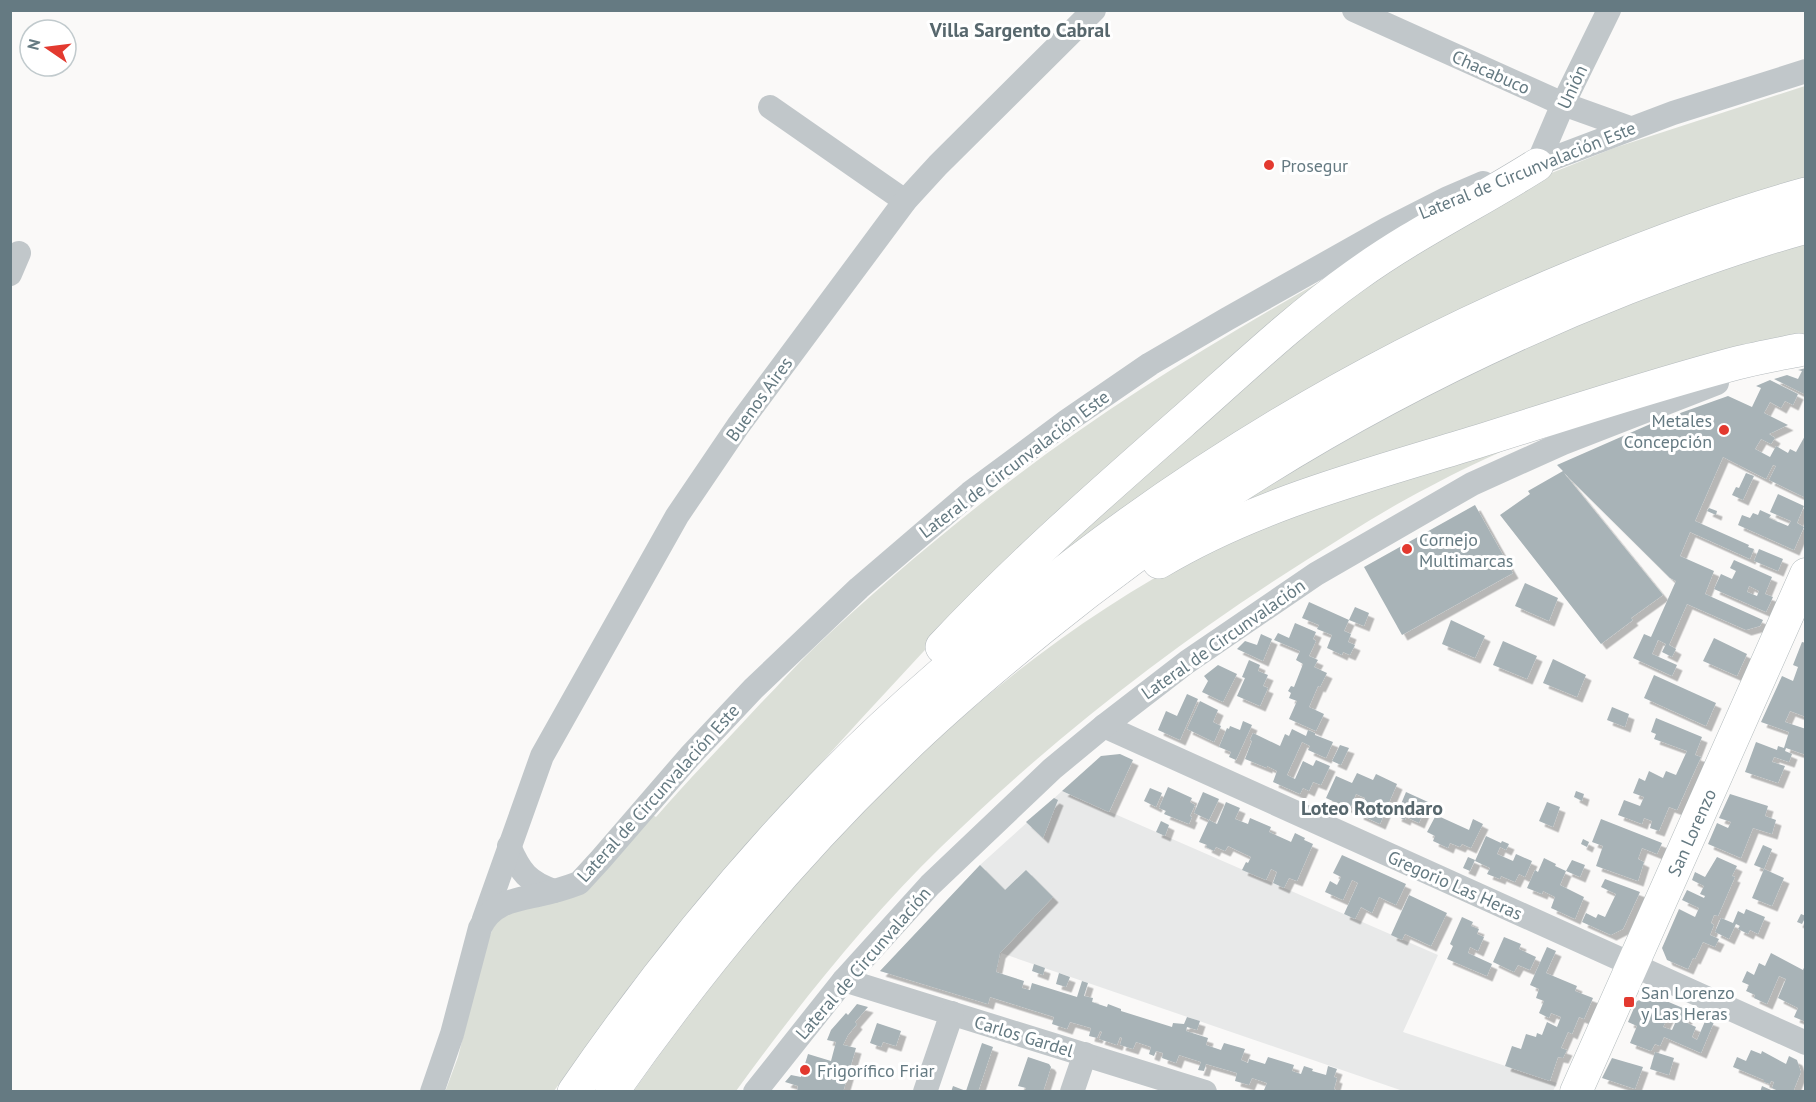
<svg xmlns="http://www.w3.org/2000/svg" width="1816" height="1102" viewBox="0 0 1816 1102" font-family="'PT Sans',sans-serif">
<style>
.built{fill:#e8e9e9}
.green{fill:#dbdfd7}
.building{fill:#a8b3b7;fill-rule:evenodd;filter:url(#shadow)}
.lines{fill:none;stroke-linecap:round;stroke-linejoin:round}
.major-casing{stroke:#b2babc;stroke-width:33}
.highway-casing{stroke:#b4babd;stroke-width:34}
.minor{stroke:#c1c7ca;stroke-width:24}
.major{stroke:#fff;stroke-width:32}
.highway{stroke:#fff;stroke-width:33}
.poi-dot{fill:#e3392f;stroke:#fff;stroke-width:2}
.labels{text-anchor:middle;dominant-baseline:central;stroke-width:6;stroke-linejoin:round;paint-order:stroke}
.street-label{font-size:18px;fill:#657a82;stroke:#fff}
.poi-label{font-size:18px;fill:#657a82;stroke:#fff;text-anchor:start}
.neighbourhood-label{font-size:20px;font-weight:bold;fill:#57676d;stroke:#fff}
</style>
<defs>
<filter id="shadow"><feDropShadow dx="5.5" dy="5.5" stdDeviation="0" flood-color="#0004"/></filter>
</defs>
<rect width="100%" height="100%" fill="#faf9f8"/>
<path class="built" d="M1062,791L1438,955L1403,1032L1557,1083L1553,1091H1403L1001,953L988,1004L880,971L980,865Z"/>
<g class="green">
<path d="M1805,86V178C1766,189 1728,203 1689,216C1458,296 1240,414 1047,565L1295,331L1539,178L1614,148Z"/>
<path d="M1805,244V334L1225,514L1269,484L1425,396L1512,354L1605,314L1715,272Z"/>
<path d="M1328,277L936,638L861,719L744,848L681,922L635,979L554,1091L445,1092L458,1057L487,942L495,924L509,911L566,897L651,814L656,817C690,778 726,741 761,703C779,685 796,665 814,648C872,593 934,540 997,491C1101,410 1213,342 1328,277Z"/>
<path d="M1517,444C1488,458 1458,471 1429,487C1386,509 1346,535 1305,561C1175,643 1052,739 941,847C865,921 798,1006 736,1091L633,1092C784,879 968,673 1202,552C1249,528 1300,513 1350,497C1406,479 1462,462 1517,444Z"/>
</g>
<g class="building">
<path d="M1806,368V395L1774,379L1787,375L1798,379L1802,371L1798,370Z"/>
<path d="M1770,380L1798,394L1793,405L1785,401L1781,408L1770,402L1764,413L1788,425L1769,434L1775,438L1771,444L1761,439L1755,449L1770,457L1776,446L1788,453L1790,449L1796,452L1806,434V498L1769,480L1776,466L1773,465L1766,479L1723,457L1695,521L1749,545L1748,547L1754,549L1750,559L1690,532L1680,556L1714,571L1705,594L1763,620L1760,626L1746,630L1687,604L1669,645L1676,649L1672,657L1662,652L1666,644L1658,640L1652,654L1677,665L1672,676L1633,658L1644,634L1651,637L1676,581L1670,578L1564,473L1663,595L1631,618L1633,620L1601,644L1500,515L1530,494L1528,491L1563,471L1557,465L1655,422L1728,396L1752,407L1761,388L1756,386Z"/>
<path d="M1746,473L1754,476L1743,500L1732,495L1736,487L1739,488Z"/>
<path d="M1778,494L1804,506L1797,523L1804,527L1794,550L1738,525L1742,515L1750,518L1753,513L1758,515L1760,510L1771,515L1769,518L1788,526L1791,521L1770,512Z"/>
<path d="M1475,505L1513,573L1402,635L1364,567Z"/>
<path d="M1709,508L1717,511L1716,515L1707,511Z"/>
<path d="M1759,549L1783,559L1778,571L1754,561Z"/>
<path d="M1734,560L1772,577L1765,594L1773,597L1766,612L1714,589L1721,574L1732,579L1736,571L1730,568ZM1749,586L1759,591L1757,596L1747,592Z"/>
<path d="M1525,583L1558,598L1549,621L1515,606Z"/>
<path d="M1309,602L1349,620L1344,631L1351,634L1348,642L1355,645L1350,655L1343,652L1342,655L1327,648L1332,635L1317,629L1319,625L1302,618Z"/>
<path d="M1355,607L1369,613L1364,626L1349,620Z"/>
<path d="M1451,620L1485,636L1475,658L1442,644Z"/>
<path d="M1295,623L1316,632L1313,639L1316,641L1309,656L1318,660L1314,667L1327,673L1320,687L1318,686L1309,707L1324,714L1316,731L1289,719L1297,701L1289,698L1291,693L1288,691L1291,686L1294,687L1303,664L1296,660L1300,651L1274,640L1278,633L1289,638Z"/>
<path d="M1261,634L1272,639L1263,661L1237,649L1245,641L1257,645Z"/>
<path d="M1714,638L1747,654L1737,676L1703,661Z"/>
<path d="M1503,641L1537,656L1527,679L1493,665Z"/>
<path d="M1802,642L1806,643V717L1790,711L1785,722L1806,729V755L1786,748L1785,751L1792,754L1789,762L1774,757L1772,762L1785,766L1778,783L1745,772L1756,742L1777,750L1778,746L1784,748L1789,732L1761,722L1782,676L1793,681L1798,667L1793,665Z"/>
<path d="M1553,659L1586,675L1577,697L1543,683Z"/>
<path d="M1249,660L1260,665L1258,671L1268,675L1263,686L1268,688L1260,706L1237,696L1245,678L1242,677Z"/>
<path d="M1218,665L1237,674L1223,702L1202,692L1208,681L1204,676Z"/>
<path d="M1654,675L1716,703L1706,726L1644,698Z"/>
<path d="M1187,694L1198,699L1180,740L1158,730L1166,711L1177,716Z"/>
<path d="M1200,701L1218,710L1213,722L1221,726L1214,742L1187,729Z"/>
<path d="M1612,707L1629,714L1625,727L1607,720Z"/>
<path d="M1656,718L1702,737L1695,755L1701,757L1677,810L1669,807L1659,831L1650,828L1652,821L1644,818L1642,824L1618,815L1624,800L1640,806L1644,797L1633,793L1639,778L1645,781L1649,771L1663,778L1666,771L1676,775L1687,751L1654,739L1656,734L1651,732Z"/>
<path d="M1243,721L1252,725L1236,760L1229,757L1231,752L1219,747L1227,728L1229,729L1230,726L1240,730Z"/>
<path d="M1292,729L1306,736L1308,730L1315,733V735L1333,742L1326,758L1308,750L1310,746L1302,742L1287,775L1295,779L1303,761L1313,766L1316,760L1330,766L1321,785L1313,782L1309,791L1303,788L1300,794L1273,782L1277,771L1267,766V768L1245,759L1252,741L1250,740L1253,733L1280,746L1285,734L1289,736Z"/>
<path d="M1340,745L1349,748L1341,765L1332,761Z"/>
<path d="M1120,754L1133,760L1109,812L1062,791L1101,756Z"/>
<path d="M1357,773L1373,780L1376,774L1397,784L1380,824L1358,814L1365,798L1356,794L1350,809L1326,798L1336,776L1352,783Z"/>
<path d="M1168,787L1192,798L1190,802L1195,805L1190,816L1192,817L1189,824L1164,814L1166,811L1159,808Z"/>
<path d="M1150,788L1162,793L1156,807L1144,801Z"/>
<path d="M1576,791L1584,794L1582,801L1574,797Z"/>
<path d="M1203,792L1219,799L1209,820L1217,824L1226,802L1240,808L1235,819L1248,824L1250,818L1271,827L1269,832L1289,841L1291,842L1295,833L1305,838L1304,840L1313,844L1297,881L1289,878L1284,888L1273,883L1277,872L1271,869L1266,880L1242,870L1246,862L1248,863L1251,857L1228,846L1225,851L1216,847L1214,851L1206,847L1207,845L1199,842L1209,820L1194,813Z"/>
<path d="M1406,792L1428,802L1419,823L1406,817L1405,820L1396,816Z"/>
<path d="M1730,794L1768,806L1765,816L1776,820L1772,834L1753,828L1741,858L1708,844L1717,823L1728,828L1731,822L1719,818Z"/>
<path d="M1054,798L1058,800L1043,838L1026,822Z"/>
<path d="M1547,802L1560,807L1553,827L1539,821Z"/>
<path d="M1436,815L1469,830L1473,819L1483,824L1471,848L1462,844L1460,847L1450,843L1448,848L1433,841L1435,836L1427,832Z"/>
<path d="M1601,819L1662,843L1657,854L1642,848L1638,859L1644,862L1638,881L1596,866L1603,846L1592,842Z"/>
<path d="M1161,821L1169,825L1165,836L1156,832Z"/>
<path d="M1486,836L1501,843L1502,841L1509,844L1506,850L1500,847L1497,854L1513,861L1516,854L1532,861L1525,877L1519,874L1515,882L1501,876L1500,879L1487,874L1490,868L1475,861Z"/>
<path d="M1583,839L1589,842L1587,847L1581,844Z"/>
<path d="M1763,845L1772,849L1764,869L1754,865Z"/>
<path d="M1342,855L1406,884L1396,905L1379,897L1372,913L1361,907L1355,919L1344,914L1358,883L1352,880L1343,900L1325,892L1330,881L1337,885L1341,877L1333,873Z"/>
<path d="M1468,857L1475,860L1470,871L1463,868Z"/>
<path d="M1717,857L1737,866L1732,876L1735,877L1718,916L1714,915L1711,923L1714,925L1710,935L1719,939L1715,947L1703,942L1695,959L1693,958L1688,969L1667,960L1662,948L1679,909L1695,917L1699,908L1682,900L1687,890L1704,898L1705,896L1700,894L1704,886L1692,880L1695,872L1705,877Z"/>
<path d="M1544,858L1556,864L1555,866L1566,871L1560,885L1584,897L1575,919L1551,908L1555,897L1543,891L1542,894L1527,888L1535,870L1538,872Z"/>
<path d="M1572,860L1585,865L1580,877L1566,871Z"/>
<path d="M980,865L1005,890L1026,870L1053,897L1000,953L996,972L1024,981L1022,988L1030,990L1032,983L1077,997L1082,981L1088,983L1084,996L1093,998L1092,1002L1107,1007L1108,1004L1121,1009V1011L1172,1027L1173,1023L1184,1024L1187,1017L1200,1021L1197,1030L1187,1027L1186,1031L1208,1038L1206,1045L1221,1050L1224,1043L1245,1049L1241,1060L1248,1063L1249,1059L1265,1064L1268,1057L1294,1065L1292,1071L1301,1074L1304,1066L1313,1069L1312,1071L1326,1075L1328,1066L1337,1069L1334,1077L1337,1078L1334,1089L1339,1092H1269L1264,1090L1267,1083L1252,1078L1249,1085L1235,1081L1237,1073L1206,1064L1204,1071L1198,1070L1201,1062L1179,1055L1176,1063L1162,1058L1163,1053L1156,1051L1154,1056L1149,1054L1151,1047L1136,1042L1133,1049L1120,1045L1122,1038L1120,1037L1117,1045L1099,1039L1102,1032L1100,1031L1097,1038L1089,1036L1091,1028L1070,1022L1067,1029L1052,1024L1054,1017L990,997L988,1004L880,971Z"/>
<path d="M1764,869L1784,878L1772,906L1752,898Z"/>
<path d="M1605,879L1640,892L1623,929L1611,935L1582,922L1586,913L1596,918L1598,914L1605,917L1616,894L1601,887Z"/>
<path d="M1409,895L1447,913L1431,946L1405,934L1402,940L1391,935Z"/>
<path d="M1746,909L1765,917L1758,934L1750,930L1748,934L1738,929L1740,926L1736,924L1729,939L1715,932L1721,918L1733,923L1738,911L1744,914Z"/>
<path d="M1801,914L1806,916L1802,924L1797,922Z"/>
<path d="M1462,917L1473,922L1471,926L1479,929L1477,934L1484,937L1478,951L1470,947L1468,953L1492,964L1487,976L1447,959L1453,946L1450,944Z"/>
<path d="M1504,937L1521,944L1519,949L1536,957L1530,970L1518,965L1514,972L1493,962Z"/>
<path d="M1547,947L1556,951L1546,973L1577,986L1575,991L1593,998L1584,1019L1579,1017L1572,1034L1568,1032L1561,1048L1567,1050L1563,1058L1558,1057L1550,1081L1505,1066L1512,1046L1521,1049L1526,1034L1536,1037L1537,1033L1542,1035L1547,1022L1557,1027L1561,1017L1551,1013L1549,1018L1539,1013L1544,1001L1536,998L1539,989L1530,985Z"/>
<path d="M1771,953L1803,970L1806,963V1022L1794,1017L1798,1008L1778,998L1786,979L1779,976L1767,1004L1754,998L1755,995L1746,991L1749,985L1742,982L1747,971L1754,975L1759,963L1765,966Z"/>
<path d="M1034,964L1045,968L1043,975L1032,971Z"/>
<path d="M1059,973L1070,977L1066,987L1056,984Z"/>
<path d="M1652,995L1690,1011L1685,1022L1696,1027L1692,1037L1697,1040L1706,1019L1714,1022L1701,1053L1664,1037L1660,1046L1655,1044L1651,1051L1630,1043L1637,1026L1628,1022L1637,1001ZM1668,1017L1676,1021L1672,1030L1663,1027Z"/>
<path d="M857,1004L868,1007L855,1022L857,1024L848,1035L843,1045L856,1048L843,1092H797L798,1086L785,1082L791,1075L801,1077L808,1054L831,1061L836,1042L827,1040L831,1030L846,1013L848,1015Z"/>
<path d="M877,1023L901,1031L896,1046L883,1042L881,1047L870,1043Z"/>
<path d="M982,1043L993,1047L978,1092H951L953,1086L966,1091Z"/>
<path d="M1751,1050L1761,1054L1762,1051L1786,1064L1789,1056L1797,1060L1801,1072L1793,1092H1780L1772,1088L1774,1082L1771,1081L1770,1084L1764,1082V1080L1733,1067L1737,1057L1746,1061Z"/>
<path d="M1655,1052L1674,1058L1669,1075L1650,1069Z"/>
<path d="M1028,1057L1049,1064L1051,1067L1043,1092H1024L1026,1088L1018,1086Z"/>
<path d="M1612,1058L1643,1067L1635,1089L1602,1078Z"/>
<path d="M1762,1086L1771,1090L1770,1092H1760Z"/>
</g>
<g class="lines">
<g class="major-casing">
<g id="major">
<path id="s1" d="M1576,1092L1806,574"/>
</g>
</g>
<g class="highway-casing">
<g id="highway">
<path d="M1159,562C1256,504 1369,475 1476,442C1563,415 1649,386 1737,363C1757,358 1779,354 1799,350"/>
<path d="M942,647C1017,567 1099,495 1181,423C1238,373 1293,320 1355,276C1413,234 1477,203 1537,165"/>
<path d="M574,1092C645,989 723,891 809,800C850,756 894,715 939,676C1126,509 1338,374 1570,278C1647,246 1725,216 1806,194"/>
<path d="M612,1092C695,974 786,863 889,763C937,715 989,671 1042,628C1218,485 1416,371 1627,288C1686,265 1745,244 1806,227"/>
</g>
</g>
<g class="minor">
<path d="M1354,10L1563,104L1630,128"/>
<path d="M770,107L905,201"/>
<path d="M1537,165L1563,104L1609,10"/>
<path d="M1522,170L1673,113L1806,71"/>
<path d="M10,274L19,253"/>
<path d="M1104,726L1806,1043"/>
<path d="M509,846C520,872 528,882 554,891"/>
<path d="M484,919L542,756L677,516L738,426L905,201L938,165L1094,10"/>
<path d="M844,980L1205,1092"/>
<path d="M432,1092L452,1034L480,928C491,903 514,900 538,895C552,892 566,888 579,883L601,859L690,756L753,689L859,588L970,493L1067,421L1150,364L1227,319L1387,229L1448,198L1483,183"/>
<path d="M755,1092L844,980L930,885L1052,769L1104,726L1187,662L1316,574L1472,484L1563,443L1717,383"/>
<path d="M925,1092L952,1013"/>
<path d="M1072,1092L1085,1054"/>
</g>
<use href="#major" class="major"/>
<use href="#highway" class="highway"/>
</g>
<g class="poi-dot">
<circle cx="1269" cy="165" r="6"/>
<circle cx="1724" cy="430" r="6"/>
<circle cx="1407" cy="549" r="6"/>
<rect x="1623" y="996" width="12" height="12" rx="3"/>
<circle cx="805" cy="1070" r="6"/>
</g>
<g class="labels">
<g class="street-label">
<text transform="translate(1491 72) rotate(24)">Chacabuco</text>
<text transform="translate(1572 87) rotate(-65)">Unión</text>
<text transform="translate(1527 170) rotate(-22)">Lateral de Circunvalación Este</text>
<text transform="translate(759 399) rotate(-54)">Buenos Aires</text>
<text transform="translate(1014 464) rotate(-37)">Lateral de Circunvalación Este</text>
<text transform="translate(1223 639) rotate(-35)">Lateral de Circunvalación</text>
<text transform="translate(658 793) rotate(-48)">Lateral de Circunvalación Este</text>
<text stroke="none"><textPath href="#s1" startOffset="284">San Lorenzo</textPath></text>
<text transform="translate(1455 885) rotate(24)">Gregorio Las Heras</text>
<text transform="translate(863 963) rotate(-49)">Lateral de Circunvalación</text>
<text transform="translate(1024 1036) rotate(17)">Carlos Gardel</text>
</g>
<g class="poi-label">
<text x="1281" y="165">Prosegur</text>
<text x="1712" y="420" text-anchor="end">Metales<tspan x="1712" dy="21">Concepción</tspan></text>
<text x="1419" y="539">Cornejo<tspan x="1419" dy="21">Multimarcas</tspan></text>
<text x="1641" y="992">San Lorenzo<tspan x="1641" dy="21">y Las Heras</tspan></text>
<text x="817" y="1070">Frigorífico Friar</text>
</g>
<g class="neighbourhood-label">
<text x="1020" y="30">Villa Sargento Cabral</text>
<text x="1372" y="808">Loteo Rotondaro</text>
</g>
</g>
<rect width="1816" height="1102" fill="none" stroke="#657a82" stroke-width="24"/>
<g transform="translate(48 48) rotate(284)"><circle r="28" fill="#ffffff" stroke="#c1cacd" stroke-width="1.5"/>
<path d="M0-4.5L10 22L0 15L-10 22Z" fill="#e3392f"/>
<text y="-9" font-size="16" font-weight="bold" text-anchor="middle" fill="#657a82">N</text>
</g>
</svg>
